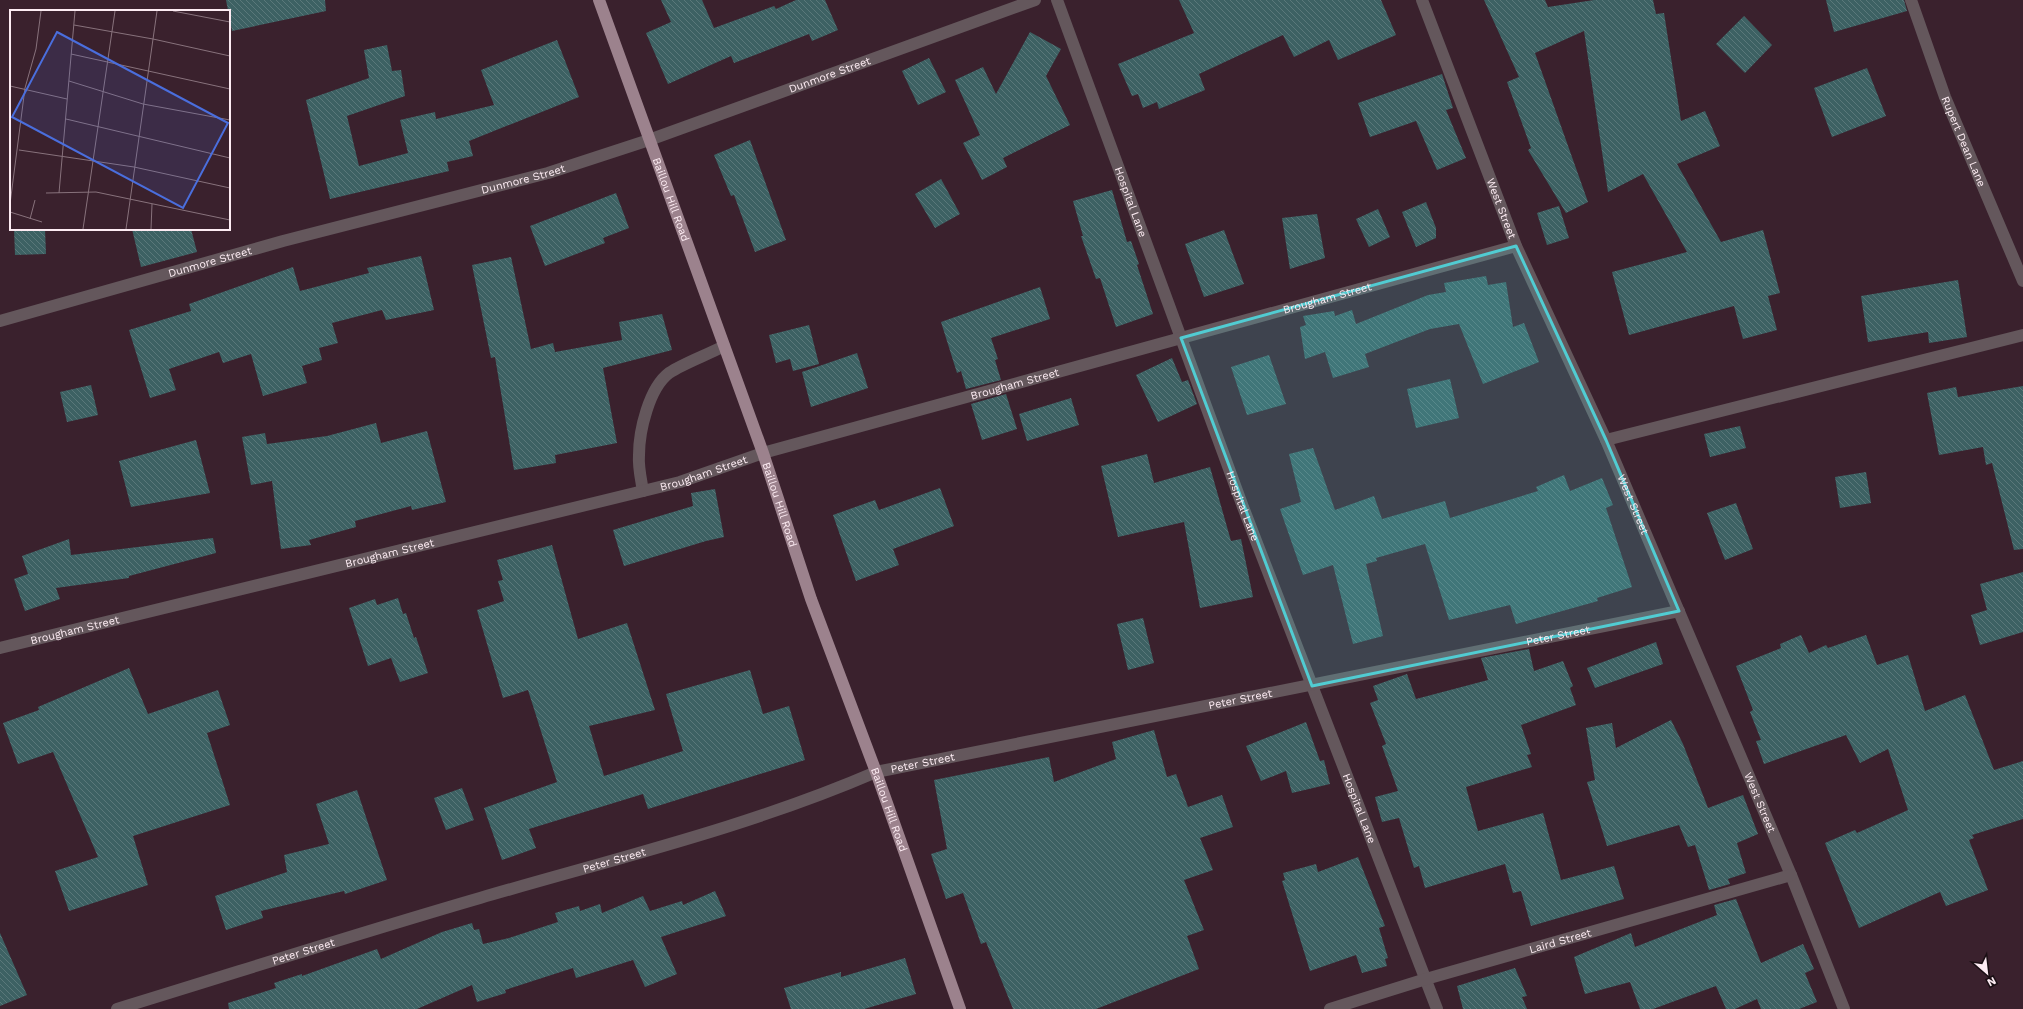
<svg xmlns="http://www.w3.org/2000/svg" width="2023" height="1009" viewBox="0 0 2023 1009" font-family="'Work Sans',sans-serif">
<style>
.building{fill:url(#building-back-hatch)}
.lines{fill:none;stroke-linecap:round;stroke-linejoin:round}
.lane{stroke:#64575c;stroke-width:12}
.street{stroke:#64575c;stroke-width:12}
.primary{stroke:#9c828d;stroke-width:12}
.marked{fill:#51ccd2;fill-opacity:0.2;stroke:#51ccd2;stroke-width:3;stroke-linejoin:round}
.labels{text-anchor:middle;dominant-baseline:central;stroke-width:3.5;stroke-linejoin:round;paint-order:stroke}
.street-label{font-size:11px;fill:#fdecf3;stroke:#1a0f14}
.inset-road{fill:none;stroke:#88727c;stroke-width:1}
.view{fill:#4a6edd;fill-opacity:0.15;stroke:#4a6edd;stroke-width:2}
.inset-edge{fill:none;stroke:#fdecf3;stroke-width:2}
</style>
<defs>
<pattern id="building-back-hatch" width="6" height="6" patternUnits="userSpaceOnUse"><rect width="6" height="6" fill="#3d6163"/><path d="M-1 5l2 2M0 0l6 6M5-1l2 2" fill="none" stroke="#5a787a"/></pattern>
</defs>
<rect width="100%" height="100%" fill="#3a212d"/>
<g class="building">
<path d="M226,0H325L326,11L232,31Z"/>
<path d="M661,0H702L714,28L774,6L776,9L796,0H825L838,30L812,41L809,34L734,63L731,56L668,84L646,33L671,22Z"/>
<path d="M1179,0H1381L1396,35L1338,60L1329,40L1294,57L1283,35L1199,74L1205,90L1159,109L1157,102L1143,108L1138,94L1132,96L1118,64L1194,33Z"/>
<path d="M1484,0H1545L1548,7L1594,0H1653L1656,14L1664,13L1681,121L1705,111L1720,146L1677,164L1721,242L1763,230L1780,293L1768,296L1777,330L1743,339L1734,306L1629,335L1612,272L1687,252L1643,174L1608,192L1584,31L1535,53L1588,202L1566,213L1528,150L1531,148L1507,82L1519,77Z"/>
<path d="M1826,0H1904L1907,11L1834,32Z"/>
<path d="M1744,16L1772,45L1745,73L1716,44Z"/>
<path d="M1030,32L1061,49L1046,76L1070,125L1003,158L1007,167L982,180L963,143L980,135L955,80L983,67L996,94Z"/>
<path d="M557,40L579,97L469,141L473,156L447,162L449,171L330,199L306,100L369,78L364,50L387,45L392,71L401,70L405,96L347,116L359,166L408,153L400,120L435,112L436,119L494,105L481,70Z"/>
<path d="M929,58L946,92L918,105L902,71Z"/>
<path d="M1867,68L1886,116L1832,137L1814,88Z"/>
<path d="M1442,74L1453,108L1446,110L1466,158L1437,170L1416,121L1370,137L1358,103Z"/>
<path d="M750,140L786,240L755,252L734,195L731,196L714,155Z"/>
<path d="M941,179L960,214L935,228L915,194Z"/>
<path d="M1112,190L1127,242L1131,241L1139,264L1137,265L1153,314L1116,327L1100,278L1096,279L1081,236H1083L1073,201Z"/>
<path d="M616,193L629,228L603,238L605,243L545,266L530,226Z"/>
<path d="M1426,202L1436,228V238L1416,247L1402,212Z"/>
<path d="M1559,206L1569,238L1547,245L1537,213Z"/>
<path d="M1378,209L1390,237L1369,247L1356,219Z"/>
<path d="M1317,214L1325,258L1290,269L1282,218Z"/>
<path d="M14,229H45L46,254L15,255Z"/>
<path d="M132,229H191L197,252L141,267Z"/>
<path d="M1224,230L1244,284L1204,297L1185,244Z"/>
<path d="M421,256L434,310L386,320L382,310L332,323L338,343L319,348L322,360L302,366L307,383L263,396L251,354L223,363L219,352L169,369L176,390L150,398L129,330L191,311L189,304L293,267L300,291L369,273L367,268Z"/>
<path d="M511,257L531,349L553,343L555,352L622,340L619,322L662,314L672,350L603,368L617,443L555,455L556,463L514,470L495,357L491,358L472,265Z"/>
<path d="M1486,276L1488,285L1506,282L1513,327L1524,323L1539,362L1483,384L1459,324L1430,329L1365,354L1369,367L1333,378L1325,352L1305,359L1300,327L1306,325L1303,316L1334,311L1335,316L1352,310L1356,324L1428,295L1446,292L1444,283Z"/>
<path d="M1958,280L1967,337L1929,343L1928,332L1868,342L1861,296Z"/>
<path d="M1040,287L1050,319L991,338L998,359L995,360L1001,380L966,389L961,371L957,373L941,322Z"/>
<path d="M809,325L819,364L793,371L790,359L776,363L769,335Z"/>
<path d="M857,353L868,388L811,407L802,372Z"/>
<path d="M1269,355L1286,404L1247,415L1231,367Z"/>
<path d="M1172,358L1182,382L1188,380L1197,404L1158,422L1136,375Z"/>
<path d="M1450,379L1459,418L1416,428L1407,389Z"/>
<path d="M91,385L98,415L67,422L60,392Z"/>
<path d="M2023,386V549L2014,550L1992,463L1986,465L1983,447L1939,455L1927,393L1956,387L1958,397Z"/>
<path d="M1006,394L1017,429L982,440L971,404Z"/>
<path d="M1071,398L1079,425L1027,441L1019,414Z"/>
<path d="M376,423L381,443L427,431L446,502L412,510L411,506L355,521L356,527L309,540L311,545L281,549L272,481L251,485L242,437L265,433L267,444L327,436Z"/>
<path d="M1740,426L1746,448L1710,457L1704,434Z"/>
<path d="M196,440L210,493L131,507L119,461Z"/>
<path d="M1313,448L1335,510L1374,496L1382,519L1445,501L1450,518L1538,491L1536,487L1564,475L1570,491L1602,478L1613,505L1606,508L1632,587L1597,598L1598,601L1516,624L1510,605L1449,620L1425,544L1376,558L1377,561L1366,564L1383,636L1353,644L1333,565L1303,575L1280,509L1301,502L1289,454Z"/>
<path d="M1147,454L1154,483L1210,467L1231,541L1241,539L1253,597L1200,608L1184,522L1118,537L1101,466Z"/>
<path d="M1866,472L1871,503L1840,508L1835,477Z"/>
<path d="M940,488L954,526L893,549L899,565L856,581L833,515L875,500L879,510Z"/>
<path d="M715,489L724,537L706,541L624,566L613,530L693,506L691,493Z"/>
<path d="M1736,503L1753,549L1725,560L1707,513Z"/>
<path d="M213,538L216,553L129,576V578L56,588L60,599L25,611L14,579L28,574L22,556L69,539L71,555Z"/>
<path d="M552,545L578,639L627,623L655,710L589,726L604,776L683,751L666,694L750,670L763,714L789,706L805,760L648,809L643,794L529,829L536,848L502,860L484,808L557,782L528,690L503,698L477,610L504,601L498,581L503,580L497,560Z"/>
<path d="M2023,572V632L1980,645L1971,615L1987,610L1980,584Z"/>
<path d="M398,598L403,614L406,613L414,638L416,637L428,673L400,682L391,658L368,666L349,608L375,599L377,605Z"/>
<path d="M1143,618L1154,663L1128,670L1117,624Z"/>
<path d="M1801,635L1809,653L1826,645L1828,648L1866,635L1877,665L1908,655L1925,711L1965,695L1994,770L2023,761V819L1972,835L1974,838L1969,840L1988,890L1946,906L1940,892L1859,928L1825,843L1855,830L1857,833L1908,810L1888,749L1860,763L1846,735L1764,764L1756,741L1761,740L1750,712L1753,710L1736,666L1781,648L1780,644Z"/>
<path d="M1656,642L1663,664L1595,688L1587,668Z"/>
<path d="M1529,649L1534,671L1563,661L1573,686L1570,688L1576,705L1521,725L1531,754L1527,755L1532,767L1466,787L1478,831L1543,813L1561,880L1614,866L1624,899L1531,926L1521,891L1513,893L1505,864L1425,888L1419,866L1414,868L1399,818L1382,822L1375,797L1398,791L1382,746L1386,744L1370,703L1378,700L1373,686L1407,674L1416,699L1488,680L1481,658Z"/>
<path d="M129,668L148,714L218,690L230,725L207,733L230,805L133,836L148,885L69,911L55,871L98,857L53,752L18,764L3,723L39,710L38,707Z"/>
<path d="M1671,720L1683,744L1708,808L1743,795L1758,834L1737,843L1746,873L1728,879L1730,884L1709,890L1695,845L1688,847L1679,825L1607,846L1587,782L1595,780L1586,728L1612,723L1616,748Z"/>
<path d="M1306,722L1320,761L1324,760L1330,784L1292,793L1286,771L1261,781L1246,746Z"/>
<path d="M1154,730L1167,777L1176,774L1188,807L1222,795L1233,827L1200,838L1213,870L1184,880L1204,930L1187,936L1199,969L1096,1009H1013L986,942L981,944L963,893L946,899L931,854L947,849L934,780L1049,757L1054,782L1116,759L1112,742Z"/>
<path d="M462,788L474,820L446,830L434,798Z"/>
<path d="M357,790L387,880L345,894L344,891L261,911L263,918L226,930L215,896L287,872L284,855L329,844L316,804Z"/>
<path d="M1358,857L1385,926L1379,928L1388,958L1385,959L1387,966L1362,973L1356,955L1310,971L1282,881L1285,880L1283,873L1316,864L1318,872Z"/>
<path d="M715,891L726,916L661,937L677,974L645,987L633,960L576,978L573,968L505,990L506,993L477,1002L472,985L417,1009H229L228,1003L276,988L274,983L302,974V976L377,949L381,959L442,932L472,923L474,930L479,929L483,944L509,938L558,922L555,913L579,906L580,911L600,904L602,913L643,896L650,911L682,901L683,905Z"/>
<path d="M1736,899L1761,963L1803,944L1814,969L1805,973L1817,1002L1799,1009H1761L1757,999L1735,1009H1726L1716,986L1653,1009H1640L1630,982L1585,994L1574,957L1631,933L1635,947L1717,915L1714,905Z"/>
<path d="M0,933L27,995L0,1006Z"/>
<path d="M905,958L916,994L864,1009H791L784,988L841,972V977Z"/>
<path d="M1515,968L1527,996L1522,997L1527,1009H1463L1457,986Z"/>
</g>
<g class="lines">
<path class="lane" d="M643,491C641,479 638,467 639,455C639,431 649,388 669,373C684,363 707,355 724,346"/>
<g class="street">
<path id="s1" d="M1057,0L1243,507L1437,1009"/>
<path id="s2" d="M1422,0L1516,246L1606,440L1791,875L1844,1009"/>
<path id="s3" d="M1911,0L1945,97L2023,281"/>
<path id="s4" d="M0,321L283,241L548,173L649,140L1035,0"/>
<path d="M1606,440L2023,335"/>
<path id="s5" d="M0,648L680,482L763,453L1516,246"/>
<path id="s6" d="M117,1009C238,972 359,933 480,898C613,859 749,827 876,772L1679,611"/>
<path id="s7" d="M1330,1009L1426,979L1791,875"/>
</g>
<path class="primary" id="s8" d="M599,0L763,453L811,599L876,772L960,1009"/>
</g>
<path class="marked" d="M1516,246L1606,440L1679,611L1312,686L1181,338Z"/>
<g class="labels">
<g class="street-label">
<text stroke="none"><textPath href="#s4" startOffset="866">Dunmore Street</textPath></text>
<text stroke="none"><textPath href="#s3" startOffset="151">Rupert Dean Lane</textPath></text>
<text stroke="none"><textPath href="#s4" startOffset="542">Dunmore Street</textPath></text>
<text stroke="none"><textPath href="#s8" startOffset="212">Baillou Hill Road</textPath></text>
<text stroke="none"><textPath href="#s1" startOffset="215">Hospital Lane</textPath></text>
<text stroke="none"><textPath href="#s2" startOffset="223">West Street</textPath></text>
<text stroke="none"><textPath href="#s4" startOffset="218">Dunmore Street</textPath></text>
<text stroke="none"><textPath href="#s5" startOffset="1373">Brougham Street</textPath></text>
<text stroke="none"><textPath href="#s5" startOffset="1049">Brougham Street</textPath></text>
<text stroke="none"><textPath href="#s5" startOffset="725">Brougham Street</textPath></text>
<text stroke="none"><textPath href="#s8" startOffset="536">Baillou Hill Road</textPath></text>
<text stroke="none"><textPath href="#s2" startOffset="547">West Street</textPath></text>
<text stroke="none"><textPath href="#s1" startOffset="539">Hospital Lane</textPath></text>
<text stroke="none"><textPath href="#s5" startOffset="401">Brougham Street</textPath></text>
<text stroke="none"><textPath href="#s5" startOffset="77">Brougham Street</textPath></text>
<text stroke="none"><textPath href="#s6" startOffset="1491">Peter Street</textPath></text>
<text stroke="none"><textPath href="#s6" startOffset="1167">Peter Street</textPath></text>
<text stroke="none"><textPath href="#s6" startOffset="843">Peter Street</textPath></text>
<text stroke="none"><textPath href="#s2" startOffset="871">West Street</textPath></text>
<text stroke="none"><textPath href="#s1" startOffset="863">Hospital Lane</textPath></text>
<text stroke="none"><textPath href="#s8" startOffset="860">Baillou Hill Road</textPath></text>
<text stroke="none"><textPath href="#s6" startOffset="519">Peter Street</textPath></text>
<text stroke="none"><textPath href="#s7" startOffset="240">Laird Street</textPath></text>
<text stroke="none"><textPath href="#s6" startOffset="195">Peter Street</textPath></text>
</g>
</g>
<g transform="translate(10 10)">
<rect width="220" height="220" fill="#3a212d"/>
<path class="inset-road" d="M163,1L220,12M64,15L143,29L220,46M61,44L220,79M59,71L133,94L220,110M0,76L57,89M56,109L220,148M9,140L124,157L220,178M36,183L86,182L220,210M49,183L65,1M0,194L15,78L26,39L31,1M0,202L32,212M20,209L25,190M73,219L105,1M116,219L147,1M141,219L142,194"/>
<path class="view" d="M47,22L218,113L173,198L2,107Z"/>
<rect width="220" height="220" class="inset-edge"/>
</g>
<g transform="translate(1987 973) rotate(152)" stroke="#1a0f14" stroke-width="3" paint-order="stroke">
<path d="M0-3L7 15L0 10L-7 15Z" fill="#fdecf3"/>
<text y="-6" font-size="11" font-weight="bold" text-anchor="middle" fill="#fdecf3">N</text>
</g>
</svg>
